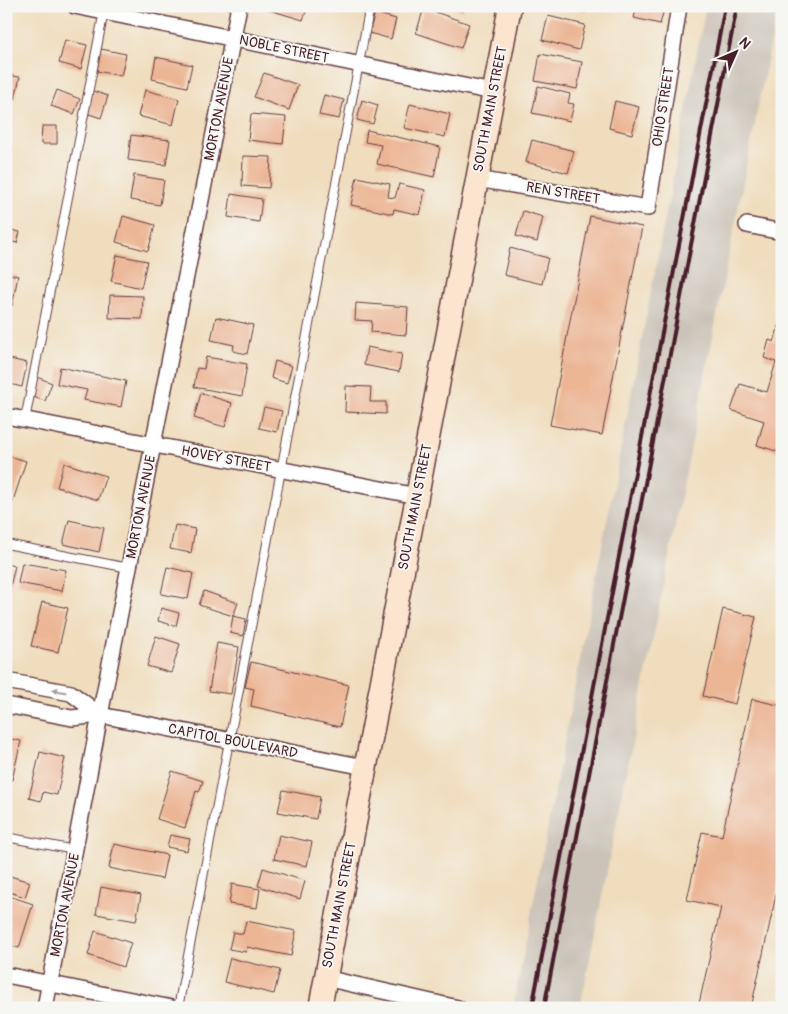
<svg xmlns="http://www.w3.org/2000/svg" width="788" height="1014" viewBox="0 0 788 1014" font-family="Pangolin,sans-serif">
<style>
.industrial{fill:#cbc3b8}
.building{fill:#ecb695}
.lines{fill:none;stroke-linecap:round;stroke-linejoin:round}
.service-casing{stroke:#633c41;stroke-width:10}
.minor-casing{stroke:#633c41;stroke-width:18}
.secondary-casing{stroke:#633c41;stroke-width:25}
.service{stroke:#fff;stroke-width:8}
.minor{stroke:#fff;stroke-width:15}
.secondary{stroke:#fbe5cf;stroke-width:22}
.rail{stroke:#4a1f2b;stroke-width:4}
.oneway{fill:#ae9aa0}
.labels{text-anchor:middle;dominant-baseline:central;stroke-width:4;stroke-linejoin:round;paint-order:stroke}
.street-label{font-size:14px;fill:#4a1f2b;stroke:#f6f6f2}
</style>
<rect width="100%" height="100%" fill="#f6f6f2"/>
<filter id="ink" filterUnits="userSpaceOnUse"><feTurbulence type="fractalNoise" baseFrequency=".02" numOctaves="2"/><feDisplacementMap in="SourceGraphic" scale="10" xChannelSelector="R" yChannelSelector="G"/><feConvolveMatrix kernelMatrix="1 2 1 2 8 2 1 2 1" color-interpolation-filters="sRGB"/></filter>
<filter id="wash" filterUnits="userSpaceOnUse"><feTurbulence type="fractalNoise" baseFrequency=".0096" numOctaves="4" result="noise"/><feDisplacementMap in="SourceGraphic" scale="20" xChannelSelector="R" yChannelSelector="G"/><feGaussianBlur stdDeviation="1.12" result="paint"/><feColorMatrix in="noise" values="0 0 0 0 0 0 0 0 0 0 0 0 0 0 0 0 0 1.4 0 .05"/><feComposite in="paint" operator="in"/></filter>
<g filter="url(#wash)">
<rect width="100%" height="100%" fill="#f0ddbd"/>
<path class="industrial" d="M706,6H778L580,1008H513Z"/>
<g id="blocks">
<g class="building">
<path d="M267,6H308L303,20L266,9Z"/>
<path d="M446,6H464L463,11Z"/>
<path d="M567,6H587L586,12Z"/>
<path d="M637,6H665L660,24L634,18Z"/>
<path d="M424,8L469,24L461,48L416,33Z"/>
<path d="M375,13L396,19L391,39L369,33Z"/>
<path d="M548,16L585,25L579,50L542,40Z"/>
<path d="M65,40L87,45L81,69L59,63Z"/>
<path d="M101,49L126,54L121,76L97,71Z"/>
<path d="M540,54L582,62L577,89L535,81Z"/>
<path d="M156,57L192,65L187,87L152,79Z"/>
<path d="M264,73L298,85L289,110L254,97Z"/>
<path d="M6,75L20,77L15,99L6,98Z"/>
<path d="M538,86L570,94L568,103L574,104L570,121L532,113Z"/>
<path d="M57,90L80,99L74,114L51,106Z"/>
<path d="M145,90L179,99L173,125L138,116Z"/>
<path d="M93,91L108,96L101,118L86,113Z"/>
<path d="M324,95L344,100L339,119L319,115Z"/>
<path d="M362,100L378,105L373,124L357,120Z"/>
<path d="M615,101L639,107L632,134L609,128Z"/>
<path d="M410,104L450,114L445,137L404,128Z"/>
<path d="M251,114L286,117L283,144L248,140Z"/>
<path d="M42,126H57V144H41Z"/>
<path d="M367,130L440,147L434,177L377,164L381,145L365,142Z"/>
<path d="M131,135L170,140L166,165L128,160Z"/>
<path d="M532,140L574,151L568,173L526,162Z"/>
<path d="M6,149L12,150L7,175H6Z"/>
<path d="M243,156L271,157L269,188L242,186Z"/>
<path d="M134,175L164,180L160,205L130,200Z"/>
<path d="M357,177L390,184L388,197L395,198L399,184L425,190L420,215L394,209L393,214L351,205Z"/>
<path d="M231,194L262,199L259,222L228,217Z"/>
<path d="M523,211L543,217L537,242L516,236Z"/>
<path d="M123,216L155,225L148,251L116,242Z"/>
<path d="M590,216L642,227L602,435L550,425Z"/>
<path d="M6,229L20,232L17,243L6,240Z"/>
<path d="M510,248L548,258L542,284L504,275Z"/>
<path d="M117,255L147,261L141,288L111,281Z"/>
<path d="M6,273L18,276L12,306L6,305Z"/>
<path d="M110,295L143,296L142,319L109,318Z"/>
<path d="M356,303L408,307L406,335L371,332L372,321L355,320Z"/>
<path d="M216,317L253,325L247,354L233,351L234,345L211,340Z"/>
<path d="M781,318H782V453L757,445L764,421L731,410L740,384L767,392L776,362L764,358L769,340L774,342Z"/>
<path d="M367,347L402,354L399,372L364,365Z"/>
<path d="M206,357L247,364L242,396L194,387L197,368L204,369Z"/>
<path d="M6,358L27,363L22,387L6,383Z"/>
<path d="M275,361L292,366L287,383L271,378Z"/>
<path d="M60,367L126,381L121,407L84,400L87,390L57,384Z"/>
<path d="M37,377L52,383L45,401L30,396Z"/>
<path d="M346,386L371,387L370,402H386V414L345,412Z"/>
<path d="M201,393L232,403L225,427L194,418Z"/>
<path d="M264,407L282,411L277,432L259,428Z"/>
<path d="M6,455L26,461L12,504L6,502Z"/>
<path d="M64,463L106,476L98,500L57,487Z"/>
<path d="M69,520L104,528L99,552L63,544Z"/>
<path d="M175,525L195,529L191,553L170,549Z"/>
<path d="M22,563L66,570L62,591L18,583Z"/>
<path d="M6,564L15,566L10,587L6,586Z"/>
<path d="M167,567L193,573L188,599L161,594Z"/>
<path d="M204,591L238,603L233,616L199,605Z"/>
<path d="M42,602L68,608L58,652L31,646Z"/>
<path d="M161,608L179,613L176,626L158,621Z"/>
<path d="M723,609L756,617L735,704L703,696Z"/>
<path d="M233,616L246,619L243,636L230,633Z"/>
<path d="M156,636L180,644L171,673L147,666Z"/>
<path d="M217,643L239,647L231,694L209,691Z"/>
<path d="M251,662L349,685L340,727L251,706L254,689L245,687Z"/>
<path d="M752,699L782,706V868L751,1008H698L721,907L687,900L702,832L722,836Z"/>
<path d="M6,738L21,741L12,780L6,779Z"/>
<path d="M40,752L65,758L57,795L43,792L41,801L29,798Z"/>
<path d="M172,771L203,781L199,792L196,791L185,828L157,819Z"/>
<path d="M283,790L320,797L316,819L278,812Z"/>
<path d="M170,835L190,839L187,851L167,847Z"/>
<path d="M279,835L312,842L307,866L274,859Z"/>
<path d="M114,844L167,855L162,879L109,868Z"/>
<path d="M263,868L305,881L300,899L258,886Z"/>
<path d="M10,876L30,882L25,897L6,891Z"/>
<path d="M232,884L260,889L257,908L229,904Z"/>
<path d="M101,887L141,895L136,921L96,914Z"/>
<path d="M6,895L33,904L19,948L6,944Z"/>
<path d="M246,921L296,931L291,956L247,947L246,952L229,949L233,932L243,934Z"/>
<path d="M95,931L131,943L123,967L88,955Z"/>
<path d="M230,958L280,970L274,994L224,982Z"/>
</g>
</g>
</g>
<g filter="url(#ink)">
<use href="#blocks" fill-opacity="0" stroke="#633c41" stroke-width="1"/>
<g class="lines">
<g class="service-casing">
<g id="service">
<path d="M25,420L104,11"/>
<path d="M6,544L129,568"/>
<path d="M6,837L75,850"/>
<path d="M178,1008L370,6"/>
</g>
</g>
<g class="minor-casing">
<g id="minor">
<path d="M75,6L493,92"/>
<path d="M477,179L648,208L679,6"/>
<path d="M747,225L782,232"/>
<path d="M6,416L417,496"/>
<path d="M6,681L71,693L100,715"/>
<path d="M6,705L72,718L100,715L365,767"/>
<path d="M6,975L172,1008"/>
<path d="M325,978L458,1008"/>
<path d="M45,1008L100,715L239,6"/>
</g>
</g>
<g class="secondary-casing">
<path id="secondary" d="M320,1008L510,6"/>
</g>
<use href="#service" class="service"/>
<use href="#minor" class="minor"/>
<use href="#secondary" class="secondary"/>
<g class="rail">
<path d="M532,1008L725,6"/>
<path d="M544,1008L737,6"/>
</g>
</g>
<defs><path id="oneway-solid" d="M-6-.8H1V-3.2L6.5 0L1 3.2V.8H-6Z" transform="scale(1.25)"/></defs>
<use class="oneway" href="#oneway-solid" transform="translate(59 691) rotate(-169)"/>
</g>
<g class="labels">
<g class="street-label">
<text transform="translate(284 49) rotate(12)">NOBLE STREET</text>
<text transform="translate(663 107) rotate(-81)">OHIO STREET</text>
<text transform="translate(219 109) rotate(-79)">MORTON AVENUE</text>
<text transform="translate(490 109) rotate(-79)">SOUTH MAIN STREET</text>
<text transform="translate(563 193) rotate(10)">REN STREET</text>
<text transform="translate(226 459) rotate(11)">HOVEY STREET</text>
<text transform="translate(141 507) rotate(-79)">MORTON AVENUE</text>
<text transform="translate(415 507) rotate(-79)">SOUTH MAIN STREET</text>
<text transform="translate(233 741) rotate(11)">CAPITOL BOULEVARD</text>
<text transform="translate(65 905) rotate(-79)">MORTON AVENUE</text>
<text transform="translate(339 905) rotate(-79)">SOUTH MAIN STREET</text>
</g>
</g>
<rect width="788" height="1014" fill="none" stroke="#f6f6f2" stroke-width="25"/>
<g transform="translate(736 52) rotate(45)" stroke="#f6f6f2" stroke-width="4" paint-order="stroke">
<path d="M0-4L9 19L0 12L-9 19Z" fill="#4a1f2b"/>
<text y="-8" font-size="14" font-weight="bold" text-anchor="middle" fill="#4a1f2b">N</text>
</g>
</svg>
